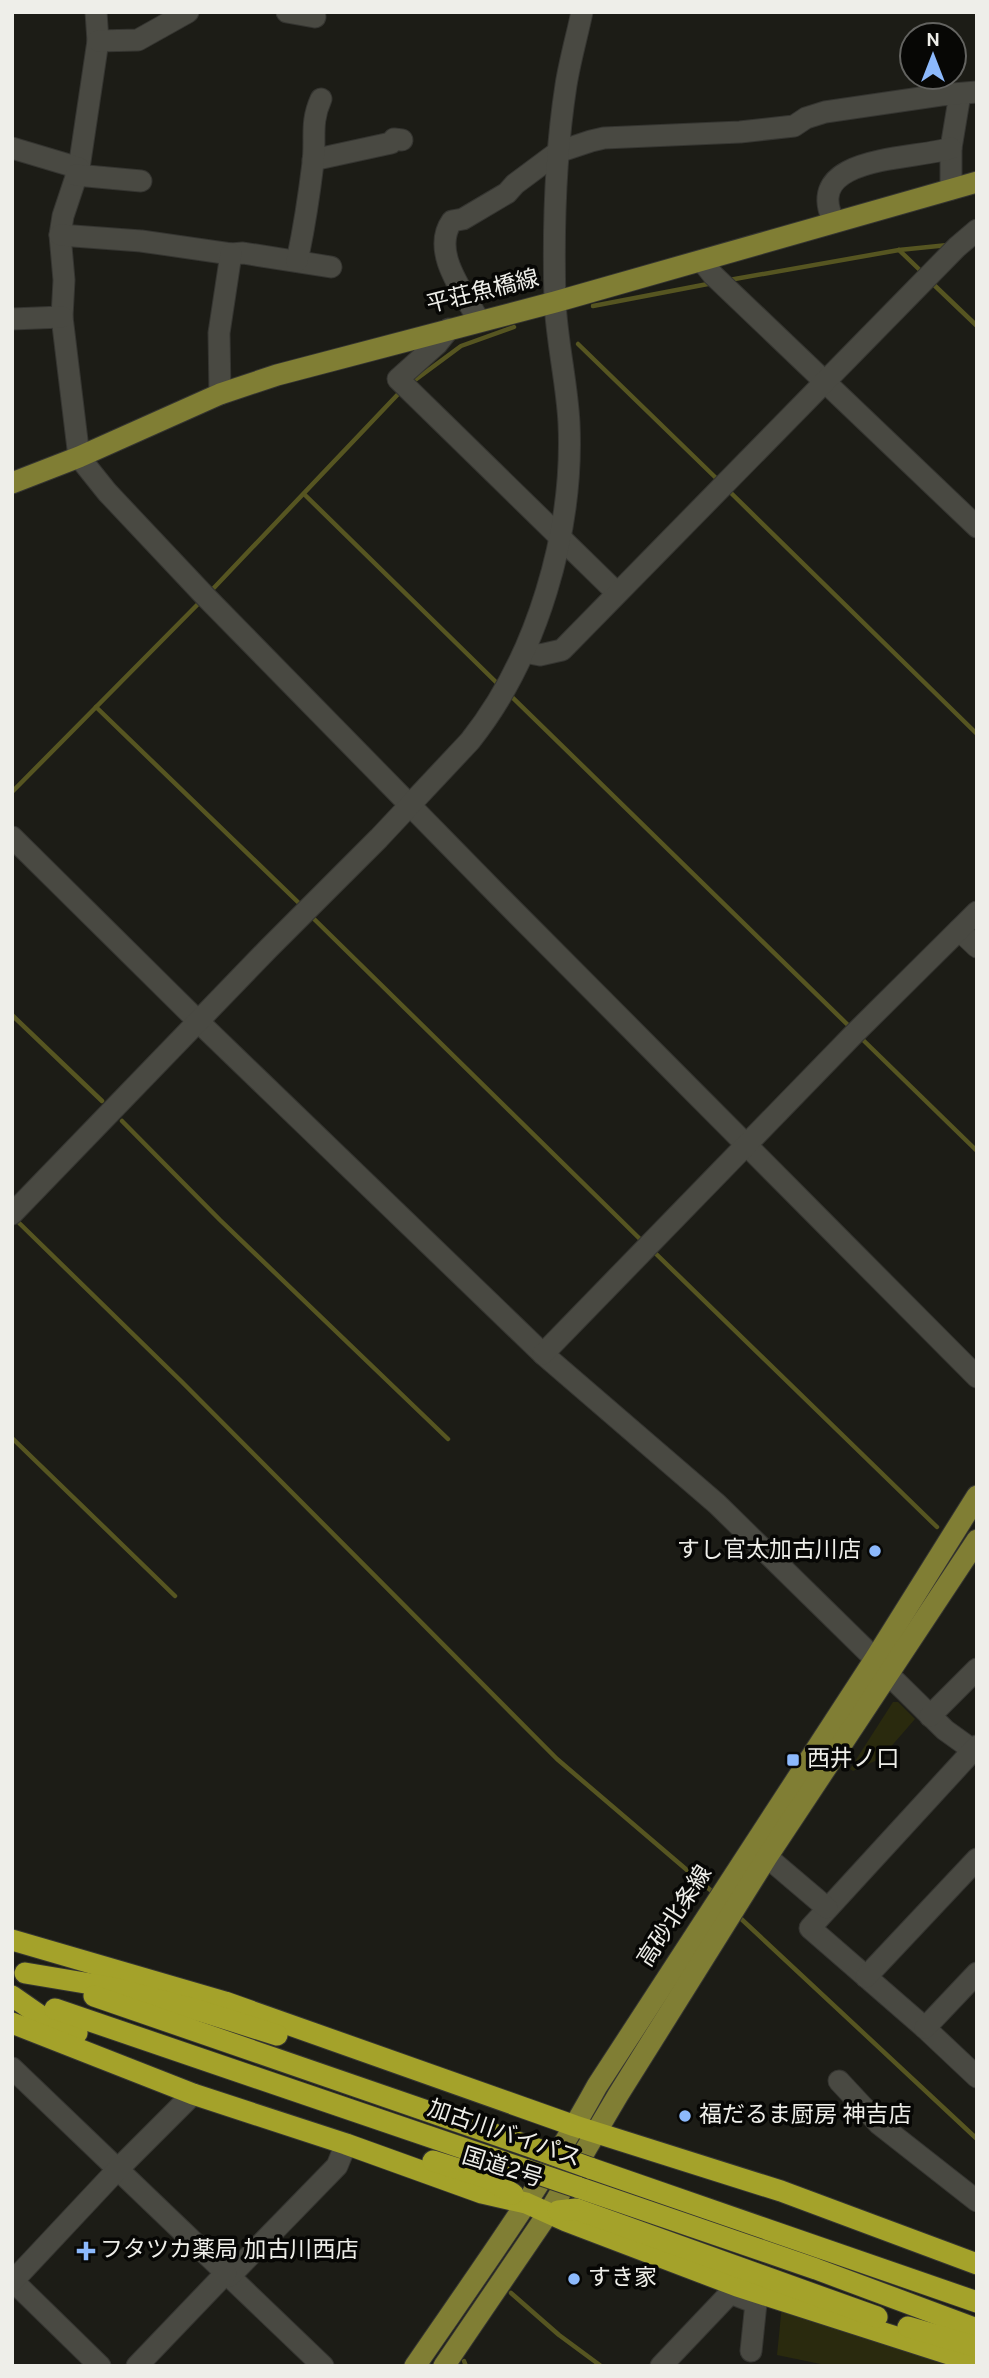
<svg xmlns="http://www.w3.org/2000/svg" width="989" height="2378" viewBox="0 0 989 2378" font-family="Overpass,'Noto Sans JP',sans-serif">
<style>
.green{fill:#2a2a0e}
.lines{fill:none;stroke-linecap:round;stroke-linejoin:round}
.stream{stroke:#565521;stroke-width:4.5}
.minor-casing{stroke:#353531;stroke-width:23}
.major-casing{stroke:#353531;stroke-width:23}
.highway-casing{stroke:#353531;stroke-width:23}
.minor{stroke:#494942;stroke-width:21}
.major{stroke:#807e34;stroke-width:21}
.highway{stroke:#a4a22a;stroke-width:21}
.highway-bridge-casing{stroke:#353531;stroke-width:23;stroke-linecap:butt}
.highway-bridge{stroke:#a4a22a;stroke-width:21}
.poi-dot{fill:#8cb9fc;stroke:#070705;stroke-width:2.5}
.labels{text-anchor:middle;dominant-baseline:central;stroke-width:7;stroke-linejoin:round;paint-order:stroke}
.street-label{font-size:23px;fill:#eeeee9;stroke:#070705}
.poi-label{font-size:23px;fill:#eeeee9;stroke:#070705;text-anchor:start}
</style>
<rect width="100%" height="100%" fill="#1c1c16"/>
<g class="green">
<path d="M893,1702H898L915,1719L888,1750L875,1761L853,1771L850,1769Z"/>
<path d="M782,2305L958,2366H830L777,2355Z"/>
</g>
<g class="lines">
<g class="stream">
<path d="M899,250L924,274"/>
<path d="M729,280L899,250L948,245"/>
<path d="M932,283L977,326"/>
<path d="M593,306L713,283"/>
<path d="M578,344L716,478"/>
<path d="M411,383L461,346L514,327"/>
<path d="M729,491L977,734"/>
<path d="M304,494L500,686"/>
<path d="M210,592L401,391"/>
<path d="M509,694L851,1028"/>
<path d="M96,707L303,907"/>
<path d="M12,792L201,601"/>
<path d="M311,916L642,1241"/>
<path d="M12,1015L102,1101"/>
<path d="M860,1037L977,1151"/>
<path d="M122,1121L220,1220L448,1439"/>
<path d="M14,1218L181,1381L557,1759L715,1894"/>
<path d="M651,1249L937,1527"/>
<path d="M12,1438L175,1596"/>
<path d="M737,1915L977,2139"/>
<path d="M511,2293L559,2335L601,2366"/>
<path d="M464,2361L466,2366"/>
</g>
<g class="minor-casing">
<g id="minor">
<path d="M96,12L98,41L79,168L63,216L60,235L64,280L62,317L79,457L107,492L205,596L497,894L977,1377"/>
<path d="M287,12L315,17"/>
<path d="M98,41L138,40L188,12"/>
<path d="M12,148L79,168"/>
<path d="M313,160L391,143L394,139L402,140"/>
<path d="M76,175L141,181"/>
<path d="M951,189V148L960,94"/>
<path d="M834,222C800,154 917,160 951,148"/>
<path d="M60,235L141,241L231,254L243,253L331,267"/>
<path d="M297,261C304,229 309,196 313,163C316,138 310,123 321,99"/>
<path d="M702,261L713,275L977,527"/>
<path d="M12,319L62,317"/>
<path d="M479,321C465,294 430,252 452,221L463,219L507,193L515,184L558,152L591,141L604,138L740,132L794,126L806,118L825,112L941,95L977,92"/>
<path d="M449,329L437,344L398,379L617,593"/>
<path d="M220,394L219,333L231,254"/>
<path d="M524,652L540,655L562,650L957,247L977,230"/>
<path d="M12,837L206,1029L543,1354L717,1504L875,1659"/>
<path d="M959,930L977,947"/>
<path d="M12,1214L268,949L379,838L470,741C537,657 574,531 569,423C567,383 557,343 555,302C553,230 555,156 566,85C570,60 577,36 582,12"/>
<path d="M543,1354L853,1035L977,912"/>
<path d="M888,1674L945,1730L977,1753"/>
<path d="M930,1716L977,1669"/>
<path d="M977,1746L810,1928L925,2028L977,2077"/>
<path d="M767,1857L827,1908"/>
<path d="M866,1977L977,1859"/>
<path d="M925,2028L977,1973"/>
<path d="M12,2068L323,2366"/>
<path d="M839,2081L879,2124L977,2201"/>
<path d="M230,2276L337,2166L346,2144"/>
<path d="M12,2280L100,2366"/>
<path d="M13,2281L117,2170L193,2094"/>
<path d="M730,2293L756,2303L751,2351"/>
<path d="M137,2366L226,2273"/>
<path d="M661,2366L737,2286"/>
</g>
</g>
<g class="major-casing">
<g id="major">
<path d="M12,483L79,457L220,394L277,375L555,302L977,182"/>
<path d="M415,2366C478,2274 544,2183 597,2086L875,1659L977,1496"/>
<path d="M444,2366L549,2212L618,2095L767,1857L977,1540"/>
</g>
</g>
<g class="highway-casing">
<g id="highway">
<path d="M12,1940L225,2002L575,2126L781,2191L977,2264"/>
<path d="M25,1973L109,1987L201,2011L277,2035"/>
<path d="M12,1996L45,2019L77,2033"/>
<path d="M94,1996L540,2150"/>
<path d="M55,2009L527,2170"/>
<path d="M12,2023L193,2094L346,2144L482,2193L526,2203L566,2221L737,2286L977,2363"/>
<path d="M433,2161L487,2178L513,2194"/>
<path d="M590,2168L977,2302"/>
<path d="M577,2187L816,2269L977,2329"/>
<path d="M558,2211L576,2209L877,2317"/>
<path d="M908,2327L977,2347"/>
</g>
</g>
<use href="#minor" class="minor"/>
<use href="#major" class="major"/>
<use href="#highway" class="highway"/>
<g class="highway-bridge-casing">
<g id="highway-bridge">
<path d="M540,2150L590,2168"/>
<path d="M527,2170L577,2187"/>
</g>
</g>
<use href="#highway-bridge" class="highway-bridge"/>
</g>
<g class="poi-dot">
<circle cx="875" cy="1551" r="7"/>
<rect x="786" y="1753" width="14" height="14" rx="3.5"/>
<circle cx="685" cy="2116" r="7"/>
<path d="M82.5 2240.5h7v7h7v7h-7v7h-7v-7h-7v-7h7z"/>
<circle cx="574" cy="2279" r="7"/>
</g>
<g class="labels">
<g class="street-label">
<text transform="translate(483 293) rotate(-14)">平荘魚橋線</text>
<text transform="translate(676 1917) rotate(-57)">高砂北条線</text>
<text transform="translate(504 2135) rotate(19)">加古川バイパス</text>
<text transform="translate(502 2169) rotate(17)">国道2号</text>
</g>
<g class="poi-label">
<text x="861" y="1551" text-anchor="end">すし官太加古川店</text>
<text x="807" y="1760">西井ノ口</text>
<text x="699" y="2116">福だるま厨房 神吉店</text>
<text x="100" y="2251">フタツカ薬局 加古川西店</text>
<text x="588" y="2279">すき家</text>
</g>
</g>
<rect width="989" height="2378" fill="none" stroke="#eeeee9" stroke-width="28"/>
<g transform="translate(933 56)"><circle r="33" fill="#070705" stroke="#636360" stroke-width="2"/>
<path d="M0-5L12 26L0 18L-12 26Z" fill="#8cb9fc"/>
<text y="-10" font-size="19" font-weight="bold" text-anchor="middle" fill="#eeeee9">N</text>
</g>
</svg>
